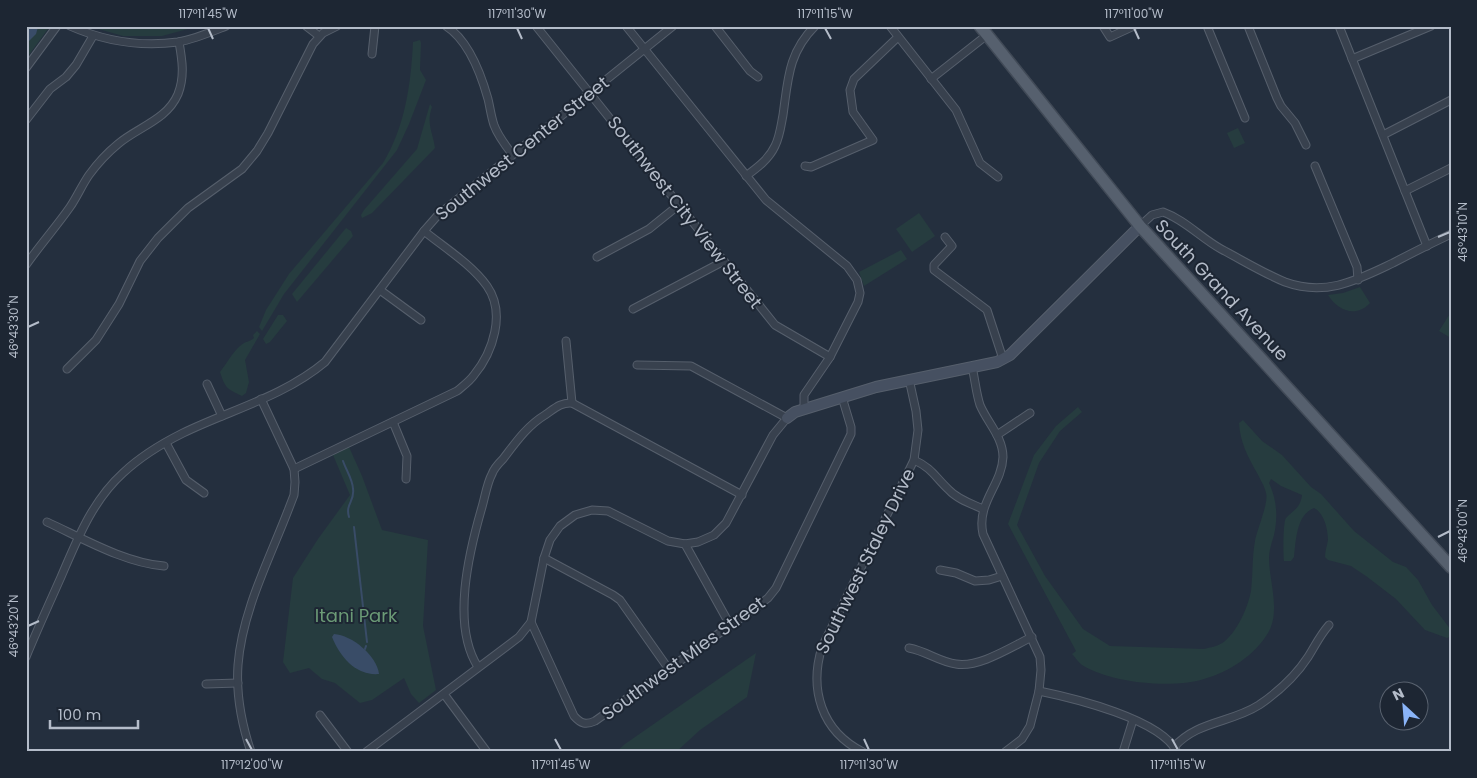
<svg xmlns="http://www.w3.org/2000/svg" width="1477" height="778" viewBox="0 0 1477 778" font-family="Poppins,sans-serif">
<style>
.green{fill:#263c3f}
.water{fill:#394c67}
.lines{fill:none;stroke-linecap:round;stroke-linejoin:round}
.stream{stroke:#394c67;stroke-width:2}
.street-casing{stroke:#565f6c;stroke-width:9}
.secondary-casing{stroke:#565f6c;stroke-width:12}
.primary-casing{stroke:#414a57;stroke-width:14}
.street{stroke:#38414e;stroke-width:7}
.secondary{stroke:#465061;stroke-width:10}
.primary{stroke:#56606e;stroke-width:11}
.ticks{fill:none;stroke:#b4bcc9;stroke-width:2}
.labels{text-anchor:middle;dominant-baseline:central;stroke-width:4;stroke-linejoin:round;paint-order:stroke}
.street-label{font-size:18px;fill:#b4bcc9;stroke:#1d2633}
.park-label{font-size:18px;fill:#6b9a76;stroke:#1d2633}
.neatline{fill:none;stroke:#b4bcc9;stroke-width:2}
.ticks-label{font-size:12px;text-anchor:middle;fill:#b4bcc9}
</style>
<rect width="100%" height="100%" fill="#242f3e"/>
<g class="green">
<path d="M26,26H50L26,59Z"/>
<path d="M88,26H199L162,36H123Z"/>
<path d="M420,40L421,43L420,70L426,80L409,124L397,150L284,294L262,331L259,327L266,310L289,274L383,163C405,127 411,84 413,42Z"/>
<path d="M430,104L432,107C426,124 433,132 435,148L372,213L362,218L361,215L364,210L417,149Z"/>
<path d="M1238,128L1245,143L1234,148L1227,133Z"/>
<path d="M919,213L935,236L912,252L896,229Z"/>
<path d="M346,228L351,231L353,236L297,302L292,294Z"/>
<path d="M901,250L907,259L864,286L859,272Z"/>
<path d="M1360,287L1370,303C1356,318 1338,311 1328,295L1343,293Z"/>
<path d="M1451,312V338L1439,331Z"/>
<path d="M278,315H283L287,321L270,342L266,344L263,339Z"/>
<path d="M257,331L260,334L245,360L249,382L246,393L242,396C227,389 225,388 220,372C227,363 232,353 240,346C245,341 250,342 254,338L253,335Z"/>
<path d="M1078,407L1082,412L1060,431L1039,463L1017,525L1045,576L1083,629L1110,646L1204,649C1212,647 1219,646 1225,641C1238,630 1248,607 1251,591C1253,574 1252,557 1255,541C1257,529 1269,503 1266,493C1265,487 1260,479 1257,473C1248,457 1240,442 1239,423L1243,420L1262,441L1282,455L1311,487L1321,494L1354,531L1393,562L1406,567L1418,580L1432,605L1451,630V636L1447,638L1425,630L1396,599L1366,576L1351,566L1328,560L1325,557C1325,551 1327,546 1328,540C1328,529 1324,513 1314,508C1296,515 1296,541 1294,557L1291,561H1284C1283,556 1283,521 1286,518C1294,509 1300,509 1302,495L1281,486L1271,479L1269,483C1277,500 1278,517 1274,535C1272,542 1269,550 1269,558C1269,581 1281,611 1268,633C1255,655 1229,672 1204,679C1171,689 1111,683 1082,665C1078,662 1075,657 1072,654L1076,651L1008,524L1034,455L1056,426Z"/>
<path d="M349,447L362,476L382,530L428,540L423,626L436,690L419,703L411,694L404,678L372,700L360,703L335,683L322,679L309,668L290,673L283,662L293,578L318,539L350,495L333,455Z"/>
<path d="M756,653L747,697L700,730L676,752H616L625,744Z"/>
</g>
<g class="water">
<path d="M26,26L38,27L36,34L26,44Z"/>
<path d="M334,634C352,635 377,656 379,674C356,676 340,657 332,637Z"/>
</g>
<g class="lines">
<g class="stream">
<path d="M343,461C346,470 353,480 353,489C355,501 345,504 349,517"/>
<path d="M354,527L367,642"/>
<path d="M365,649L366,646"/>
</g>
<g class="street-casing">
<g id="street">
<path d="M70,26C104,41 141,47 178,42C195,39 211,32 226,26"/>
<path d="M306,26L319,36"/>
<path d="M446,26C468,40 481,74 488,99C490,107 491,116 494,125C498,136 505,145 512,154"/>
<path d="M536,26L775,325L830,357"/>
<path d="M626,26L766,200L847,266L857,280L860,293L858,302L830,357L804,395V409"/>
<path d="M715,26L750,71L758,77"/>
<path d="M890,26L956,110L980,163L998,177"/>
<path d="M1103,26L1110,37L1134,26"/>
<path d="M1207,26L1245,118"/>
<path d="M1248,26L1277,98L1281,106L1295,123L1306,145"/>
<path d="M1339,26L1427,246"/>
<path d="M372,54L375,26"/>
<path d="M1352,59L1431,26"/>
<path d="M26,68L57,26"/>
<path d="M931,79L987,35"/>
<path d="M26,120L50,89L66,77L76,65L93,36"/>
<path d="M1383,135L1451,100"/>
<path d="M805,166L811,167L873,140L853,112L850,90L854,79L898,37"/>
<path d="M1315,166L1357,267L1358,280"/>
<path d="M746,176C757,168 769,159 775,146C780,136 781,125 783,115C788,80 788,53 815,26"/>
<path d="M1405,191L1451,168"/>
<path d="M1140,226L1152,215L1163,212C1185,220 1201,238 1221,249C1242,260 1263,273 1285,282C1326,297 1357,280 1393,263C1412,253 1432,243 1451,234"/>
<path d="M945,237L952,246L934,265V270L987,310L1003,359"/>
<path d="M597,257L649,229L680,204"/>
<path d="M26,265C40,245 56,227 70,207C77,197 82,185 89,175C97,164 107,153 118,144C138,127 167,120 178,94C185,76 182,59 179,42"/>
<path d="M380,290L421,320"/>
<path d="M633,309L724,261"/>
<path d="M566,341L572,403"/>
<path d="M972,367C975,379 976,393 980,405C987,422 1003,437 1003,457C1002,485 976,503 983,534L1040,657L1041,670L1039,691L1030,726L1022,739L1005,752"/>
<path d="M67,369L96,340L119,304L140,261L158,238L188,208L242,169L257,151L268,133L313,44L323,33L337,26"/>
<path d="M207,384L222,416"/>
<path d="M393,422L407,456L406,479"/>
<path d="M997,435L1030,413"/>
<path d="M166,443L186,480L204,493"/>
<path d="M914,460C932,468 935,477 949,490C957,499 972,504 983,509"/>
<path d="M294,469L457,391C463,386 470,381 474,375C493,352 506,313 487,286C471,264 445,248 424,231"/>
<path d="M47,522C82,538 125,563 164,566"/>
<path d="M685,544L730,625"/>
<path d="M544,558L613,595L620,600L668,668"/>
<path d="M940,570L956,573L975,581L989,580L1002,576"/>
<path d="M531,622L574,716C581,724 586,725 595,721L759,605L768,598L776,588L851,434V427L842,397"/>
<path d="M909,648C926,651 940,662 956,664C979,668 1011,647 1032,637"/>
<path d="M26,657C37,630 49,604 61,577C77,540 92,501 123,473C140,457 161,444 183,433C230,410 283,397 325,362L424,231L438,215L673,26"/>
<path d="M478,667C451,625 469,552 482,507C485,497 487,483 492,474C494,468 499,463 503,459C516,442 527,426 545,415C554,409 561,402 572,403L742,495"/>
<path d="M206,684L238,683"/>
<path d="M1039,691C1073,698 1161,719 1177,752"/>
<path d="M444,694L487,752"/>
<path d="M320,715L348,752"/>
<path d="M1174,747C1197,721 1231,723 1259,705C1278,692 1295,677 1308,657C1315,646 1320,635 1329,625"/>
<path d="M251,752C242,725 236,693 238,665C242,611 270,558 289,508L294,495L295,482L294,469L261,399"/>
<path d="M366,752L519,637L531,622L544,558L550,540L560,526L575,515L592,510L608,511L668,541L685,544L698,542L714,535L726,523L773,435L787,418L691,366L637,365"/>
<path d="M863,752C821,731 809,689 822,647L914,460L918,430L916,411L909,379"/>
<path d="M1123,752L1133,720"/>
</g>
</g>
<g class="secondary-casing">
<path id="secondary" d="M787,418L795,412L876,387L997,362L1010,355L1140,226"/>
</g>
<g class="primary-casing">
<path id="primary" d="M980,26L1140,226L1451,567"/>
</g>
<use href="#street" class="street"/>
<use href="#secondary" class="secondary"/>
<use href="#primary" class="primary"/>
</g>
<path class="ticks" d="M208,28L213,39M517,28L522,39M825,28L831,39M1134,28L1139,39M1438,237L1450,232M28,327L39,322M1438,537L1450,531M28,626L39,621M246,739L252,750M555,739L561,750M864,739L869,750M1172,739L1178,750"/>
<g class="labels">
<g class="street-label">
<text transform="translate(522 148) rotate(-39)">Southwest Center Street</text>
<text transform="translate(685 212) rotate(52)">Southwest City View Street</text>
<text transform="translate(1222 290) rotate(47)">South Grand Avenue</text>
<text transform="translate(865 561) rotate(-64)">Southwest Staley Drive</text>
<text transform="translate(683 658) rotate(-36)">Southwest Mies Street</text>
</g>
<g class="park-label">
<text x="356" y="615">Itani Park</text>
</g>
</g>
<rect width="1477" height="778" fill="none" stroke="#1d2633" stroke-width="55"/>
<g transform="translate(1404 706) rotate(334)"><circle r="24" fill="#1d2633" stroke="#59626f"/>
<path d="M0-4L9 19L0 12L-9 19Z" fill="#8ab4f8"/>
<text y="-8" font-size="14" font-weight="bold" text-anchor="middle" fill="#b4bcc9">N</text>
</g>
<path d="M50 720v8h88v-8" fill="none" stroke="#b4bcc9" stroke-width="2.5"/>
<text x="58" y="720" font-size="15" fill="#b4bcc9" stroke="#1d2633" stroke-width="4" paint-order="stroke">100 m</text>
<rect x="28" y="28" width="1422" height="722" class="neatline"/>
<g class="ticks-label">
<text x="208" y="18">117°11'45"W</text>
<text x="517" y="18">117°11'30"W</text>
<text x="825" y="18">117°11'15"W</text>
<text x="1134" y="18">117°11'00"W</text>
<text transform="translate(1463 232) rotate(-90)" y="4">46°43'10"N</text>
<text transform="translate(14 327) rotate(-90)" y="4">46°43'30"N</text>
<text transform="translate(1463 531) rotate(-90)" y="4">46°43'00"N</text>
<text transform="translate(14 626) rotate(-90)" y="4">46°43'20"N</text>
<text x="252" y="769">117°12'00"W</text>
<text x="561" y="769">117°11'45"W</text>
<text x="869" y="769">117°11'30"W</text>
<text x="1178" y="769">117°11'15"W</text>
</g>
</svg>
